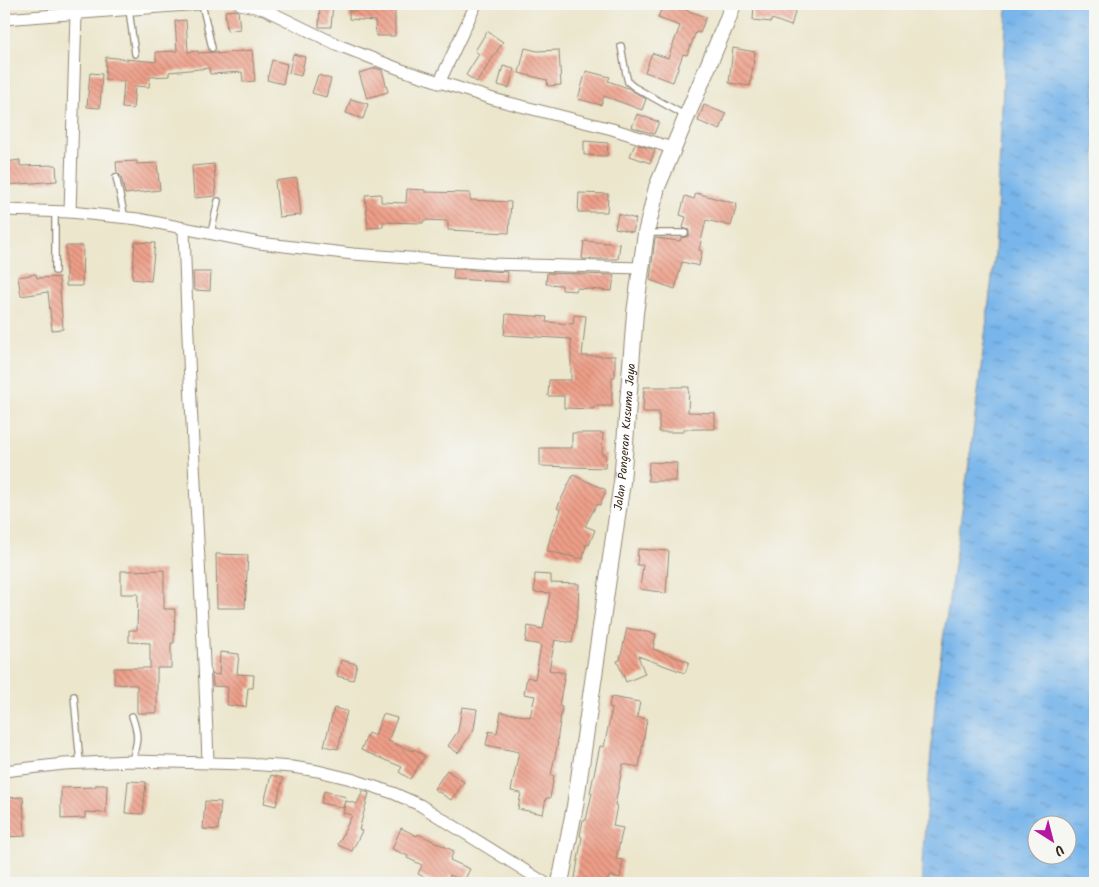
<svg xmlns="http://www.w3.org/2000/svg" width="1099" height="887" viewBox="0 0 1099 887" font-family="Kalam,sans-serif">
<style>
.water{fill:url(#water-ripples);stroke:#5a7084;fill-rule:evenodd}
.building{fill:url(#building-back-hatch)}
.lines{fill:none;stroke-linecap:round;stroke-linejoin:round}
.lane-casing{stroke:#938875;stroke-width:8}
.street-casing{stroke:#938875;stroke-width:13}
.secondary-casing{stroke:#938875;stroke-width:18}
.lane{stroke:#fff;stroke-width:5.5}
.street{stroke:#fff;stroke-width:11}
.secondary{stroke:#fff;stroke-width:16}
.labels{text-anchor:middle;dominant-baseline:central;stroke-width:4;stroke-linejoin:round;paint-order:stroke}
.street-label{font-size:12px;fill:#3b2a1e;stroke:#f6f6f2}
</style>
<defs>
<pattern id="water-ripples" width="26" height="14" patternUnits="userSpaceOnUse" patternTransform="scale(1.25)"><rect width="26" height="14" fill="#78b5ea"/><path d="M2 4q2-2 4 0t4 0M15 11q2-2 4 0t4 0" fill="none" stroke="#6493bd"/></pattern>
<pattern id="building-back-hatch" width="6" height="6" patternUnits="userSpaceOnUse" patternTransform="scale(1.25)"><rect width="6" height="6" fill="#ee9f89"/><path d="M-1 5l2 2M0 0l6 6M5-1l2 2" fill="none" stroke="#c2826f"/></pattern>
</defs>
<rect width="100%" height="100%" fill="#f6f6f2"/>
<filter id="ink" filterUnits="userSpaceOnUse"><feTurbulence type="fractalNoise" baseFrequency=".02" numOctaves="2"/><feDisplacementMap in="SourceGraphic" scale="10" xChannelSelector="R" yChannelSelector="G"/><feConvolveMatrix kernelMatrix="1 2 1 2 8 2 1 2 1" color-interpolation-filters="sRGB"/></filter>
<filter id="wash" filterUnits="userSpaceOnUse"><feTurbulence type="fractalNoise" baseFrequency=".0096" numOctaves="4" result="noise"/><feDisplacementMap in="SourceGraphic" scale="20" xChannelSelector="R" yChannelSelector="G"/><feGaussianBlur stdDeviation="1.12" result="paint"/><feColorMatrix in="noise" values="0 0 0 0 0 0 0 0 0 0 0 0 0 0 0 0 0 1.4 0 .05"/><feComposite in="paint" operator="in"/></filter>
<g filter="url(#wash)">
<rect width="100%" height="100%" fill="#ebe6cc"/>
<path class="water" d="M1007,4H1095V883H922V863L937,681L971,449L995,253ZM1036,824H1066V854H1036Z"/>
<g id="blocks">
<g class="building">
<path d="M320,4H333L331,27H319Z"/>
<path d="M356,4H372L371,11H395V36H376L375,21L349,19V11H356Z"/>
<path d="M663,4H678L677,7L706,17L700,33L696,32L687,55L683,54L673,82L645,72L652,53L668,58L680,26L658,18Z"/>
<path d="M754,4L780,7L781,4L796,9L791,26L772,19L771,22L753,20Z"/>
<path d="M235,10L238,11L240,29L227,31L225,11Z"/>
<path d="M186,20L188,52L198,51V53L217,52V54L252,50L255,81L243,82L242,72L210,74L209,68L169,72V76L150,77L149,87L135,86L133,109L122,108L124,81L105,80L106,57L156,62V52L177,51L175,21Z"/>
<path d="M487,31L503,42L477,82L466,75L479,54L475,51Z"/>
<path d="M525,48L537,51L559,50L561,85L548,86L547,80L519,73Z"/>
<path d="M733,48L755,52L750,86L729,83Z"/>
<path d="M293,54L305,57L301,76L289,73Z"/>
<path d="M272,60L287,64L283,84L267,80Z"/>
<path d="M503,66L514,69L509,88L498,85Z"/>
<path d="M376,68L382,70L388,92L367,98L359,73Z"/>
<path d="M586,71L610,77L608,81L628,88L646,99L642,110L604,96L601,105L578,99Z"/>
<path d="M90,73L102,74L100,108L87,107Z"/>
<path d="M318,75L331,79L326,97L312,93Z"/>
<path d="M351,99L368,104L363,119L346,113Z"/>
<path d="M704,105L726,114L720,130L698,121Z"/>
<path d="M637,114L659,122L654,134L632,127Z"/>
<path d="M584,141L608,143L607,156L584,155Z"/>
<path d="M635,144L655,150L650,163L630,156Z"/>
<path d="M20,160V166L56,165L57,181L8,185L6,162Z"/>
<path d="M137,161V164L157,163L160,190L125,194L121,176L117,173L116,162Z"/>
<path d="M214,164L216,196L194,198L192,166Z"/>
<path d="M297,178L301,215L279,217L275,181Z"/>
<path d="M407,189L425,190V192L470,193V200L511,202L509,233L448,230V221L424,220L423,223L383,222V227L368,228L365,195L381,194V202L406,203Z"/>
<path d="M579,193L608,194L607,212H578Z"/>
<path d="M696,193L737,204L731,226L706,220L699,250L702,251L699,266L682,262L675,289L650,280L655,238L680,241L681,238L689,236V230L683,228L686,217L680,215L685,196L694,199Z"/>
<path d="M618,214L636,219L633,232L615,228Z"/>
<path d="M584,241L620,244L618,259H582Z"/>
<path d="M135,242L155,243L151,281L132,279Z"/>
<path d="M66,246H83L82,286H66Z"/>
<path d="M454,269L508,272L507,282L453,279Z"/>
<path d="M193,272H211L210,291L194,290Z"/>
<path d="M547,273L614,275L612,291L577,288L576,291L562,290V285L546,284Z"/>
<path d="M36,274L37,278L59,277L63,329L52,330L48,292L21,296L18,277Z"/>
<path d="M506,314L547,317L546,322L573,324L574,315L586,316L582,356H615V377H612V406H594V409L564,408V396H548L549,380H571V339L504,335Z"/>
<path d="M644,387H689L688,412L715,413V429H684V432H659V412H643Z"/>
<path d="M572,433H603L602,454H606L605,468L540,466V448H572Z"/>
<path d="M649,462L677,463L676,481H648Z"/>
<path d="M573,475L606,490L600,505L597,504L585,526L595,530L589,545L586,544L583,559L547,551L551,534L561,510L557,508Z"/>
<path d="M638,549L669,551L666,593L640,589L643,565H637Z"/>
<path d="M216,554L248,555L245,608H217Z"/>
<path d="M164,570V609H175L174,643H171V668H157V713H137V685L114,684V668H150V643L129,642V630H137L138,594H121V571Z"/>
<path d="M535,574L551,575V583L579,584L578,608L572,643L555,640L549,670L565,673L559,706L562,707L557,742H558L551,775L554,776L550,798H546L543,814L518,809L521,793L511,791L519,752L486,745L489,731L497,733L501,712L530,717L535,696L524,694L527,677L535,679L541,645L525,642L528,626L543,629L550,593L534,592Z"/>
<path d="M627,628L656,634L653,649L689,662L685,673L638,656L645,674L626,682L617,661L620,660Z"/>
<path d="M220,652L239,654L237,674L254,675L253,688H248L246,707L227,705L228,687L213,686L212,674L219,675Z"/>
<path d="M341,660L357,664L353,680L337,676Z"/>
<path d="M611,697L640,702L637,717L647,719L639,767L623,764L615,805L617,806L613,826L623,828L616,859L623,860L620,878L609,876L607,883H574L582,837L580,836L583,820H586L592,793H590L600,746L604,747L612,708L609,707Z"/>
<path d="M462,707L477,709L474,729L458,753L448,746L458,731Z"/>
<path d="M334,708L347,711L338,749L324,746Z"/>
<path d="M383,714L397,718L388,741L413,751L414,749L425,756L410,779L399,772L402,767L361,750L368,733L375,736Z"/>
<path d="M447,770L464,782L451,800L434,789Z"/>
<path d="M271,775L283,778L276,806L264,803Z"/>
<path d="M128,781L146,782L143,814L125,813Z"/>
<path d="M96,785H107L106,813L85,812V818L61,819V788L95,787Z"/>
<path d="M324,791L346,797L343,808L321,803Z"/>
<path d="M363,791L369,793L359,830L362,831L352,851L338,845L352,815L343,813L346,801L357,804Z"/>
<path d="M23,797L25,836L4,837V798Z"/>
<path d="M205,801L221,802L218,830L203,829Z"/>
<path d="M401,828L417,836L418,834L454,851L450,860L470,869L464,881L450,875L447,883H438L418,874L422,865L407,858L408,856L392,849Z"/>
</g>
</g>
</g>
<g filter="url(#ink)">
<use href="#blocks" fill-opacity="0" stroke="#938875" stroke-width="1"/>
<g class="lines">
<g class="lane-casing">
<g id="lane">
<path d="M202,4L212,48"/>
<path d="M129,10L135,54"/>
<path d="M621,46L626,74L628,82L634,87L686,116"/>
<path d="M116,177L125,218"/>
<path d="M211,233L218,201"/>
<path d="M647,233H685"/>
<path d="M55,271V212"/>
<path d="M74,696L80,763"/>
<path d="M132,761C138,740 139,736 132,716"/>
</g>
</g>
<g class="street-casing">
<g id="street">
<path d="M240,4L264,9L338,45L402,70L493,99L612,129L672,148"/>
<path d="M4,19L199,4"/>
<path d="M439,83L476,4"/>
<path d="M4,210L70,212L138,219L259,243L353,254L492,264L641,268"/>
<path d="M70,212L76,14"/>
<path d="M184,228C189,406 202,584 208,762"/>
<path d="M4,771L64,764L132,761L247,764L292,767L318,771L351,779L393,793L420,805L545,883"/>
</g>
</g>
<g class="secondary-casing">
<g id="secondary">
<path id="s1" d="M560,883L575,806L622,482L635,313L646,233L657,187L727,21L733,4"/>
</g>
</g>
<use href="#lane" class="lane"/>
<use href="#street" class="street"/>
<use href="#secondary" class="secondary"/>
</g>
</g>
<g class="labels">
<g class="street-label">
<text stroke="none"><textPath href="#s1" startOffset="451">Jalan Pangeran Kusuma Jaya</textPath></text>
</g>
</g>
<rect width="1099" height="887" fill="none" stroke="#f6f6f2" stroke-width="20"/>
<g transform="translate(1052 840) rotate(144)"><circle r="24" fill="#f6f6f2" stroke="#aba49d"/>
<path d="M0-4L9 19L0 12L-9 19Z" fill="#b5179e"/>
<text y="-8" font-size="14" font-weight="bold" text-anchor="middle" fill="#3b2a1e">U</text>
</g>
</svg>
